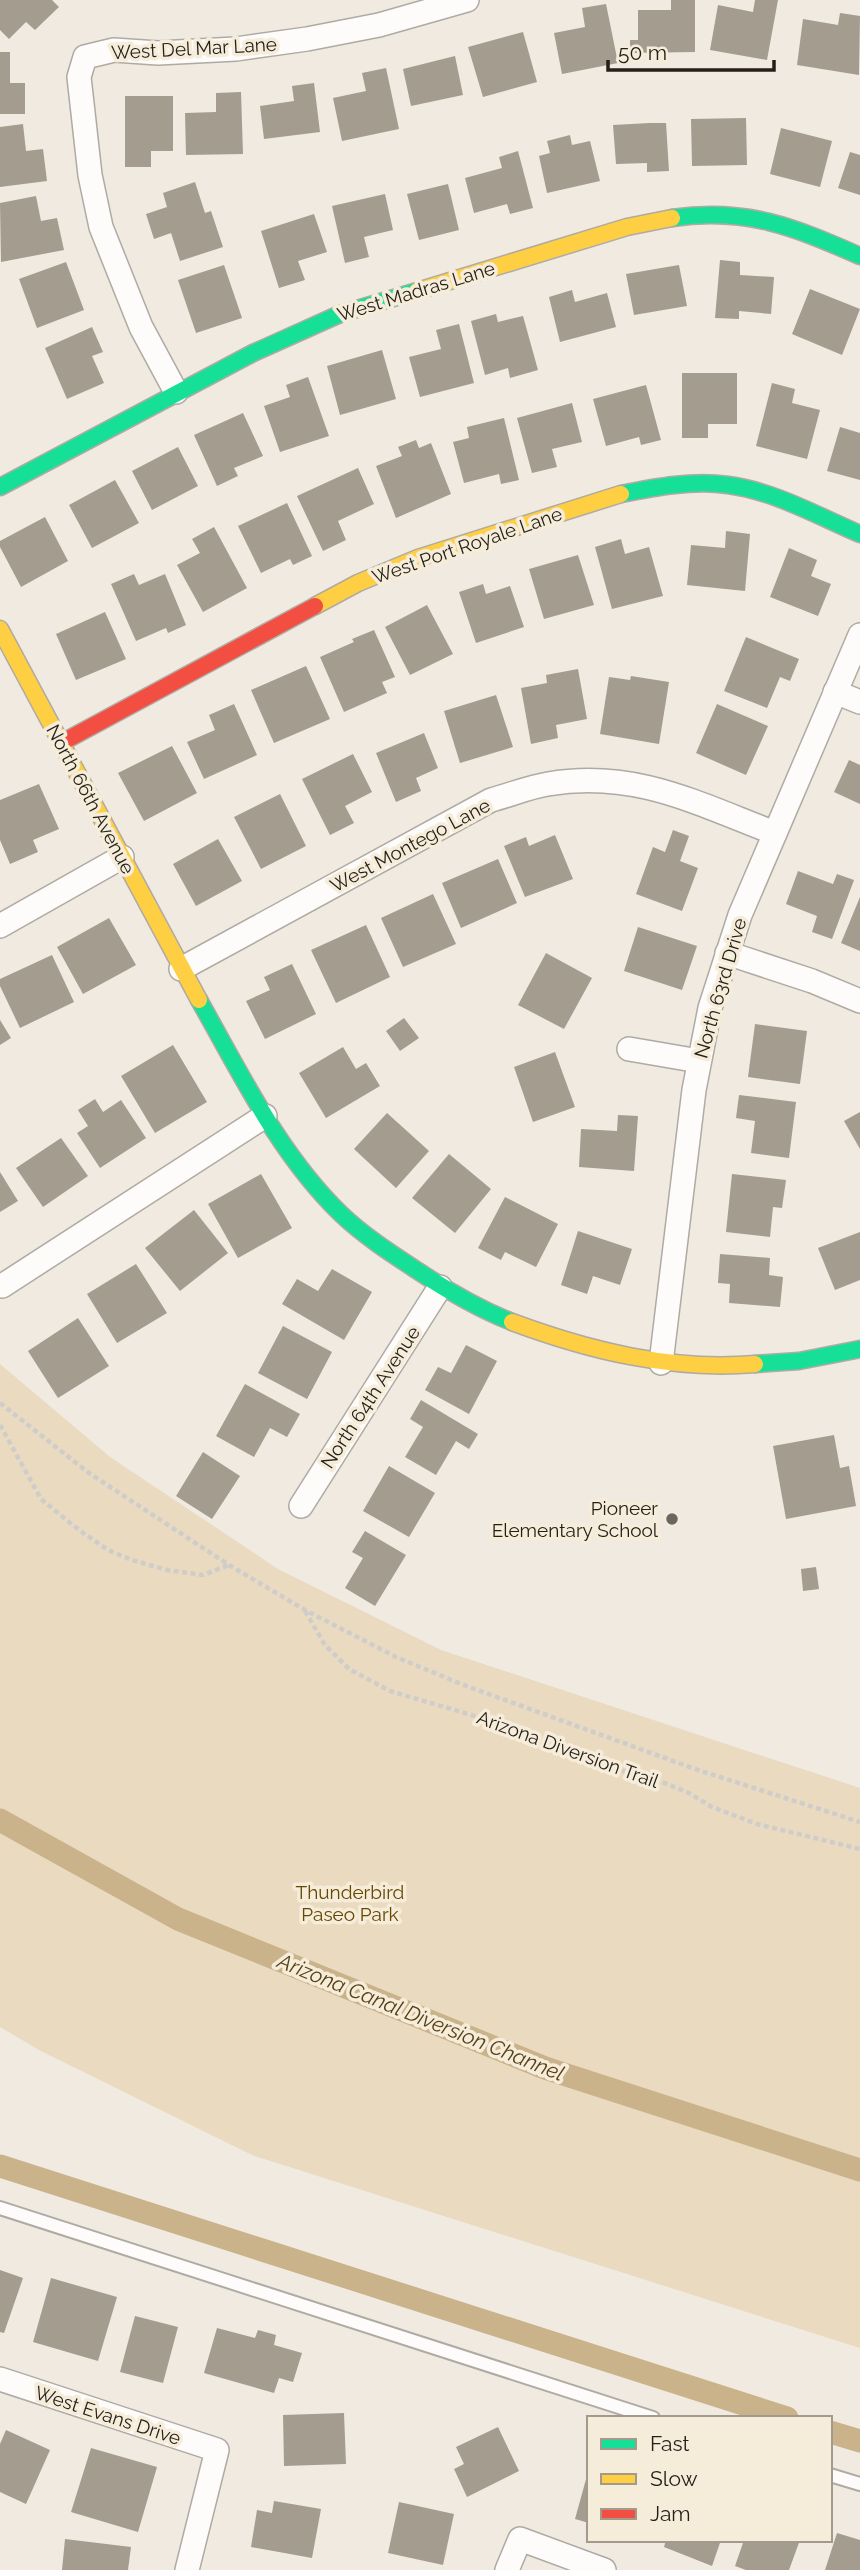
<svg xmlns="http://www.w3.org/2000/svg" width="860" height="2570" viewBox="0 0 860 2570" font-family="Raleway,sans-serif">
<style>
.green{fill:#e9dac0}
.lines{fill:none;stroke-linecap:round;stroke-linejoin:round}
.canal{stroke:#cab38b;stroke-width:23}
.building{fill:#a49c8e}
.lane-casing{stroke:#afaaa3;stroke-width:16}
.street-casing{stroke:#afaaa3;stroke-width:26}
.fast-casing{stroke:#afaaa3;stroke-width:19}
.slow-casing{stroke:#afaaa3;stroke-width:19}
.jam-casing{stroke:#afaaa3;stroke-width:19}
.path{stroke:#cfcdca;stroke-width:4.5;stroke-dasharray:5 3.5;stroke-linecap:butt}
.lane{stroke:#fdfcfa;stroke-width:12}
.street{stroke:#fdfcfa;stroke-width:23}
.fast{stroke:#16e098;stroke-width:16}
.slow{stroke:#ffcf43;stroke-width:16}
.jam{stroke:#f24e42;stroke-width:16}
.poi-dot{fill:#6b665f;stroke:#f6ecda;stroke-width:2.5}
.labels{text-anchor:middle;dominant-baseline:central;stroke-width:7;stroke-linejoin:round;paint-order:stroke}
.street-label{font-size:19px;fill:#231f19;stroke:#f6ecda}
.poi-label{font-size:19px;fill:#231f19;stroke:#f6ecda;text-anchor:end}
.park-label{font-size:19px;fill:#664802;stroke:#f6ecda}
.water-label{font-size:21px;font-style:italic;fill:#574218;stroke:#f6ecda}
</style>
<rect width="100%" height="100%" fill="#f0eae0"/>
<path class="green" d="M0,1364L110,1457L278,1569L441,1650L860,1788V2348L252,2155L41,2051L0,2027Z"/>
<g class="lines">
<g class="canal">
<path d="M0,1820L178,1919L545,2068L860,2170"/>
<path d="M0,2166L787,2418"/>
<path d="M830,2432L860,2441"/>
</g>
</g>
<g class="building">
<path d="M0,0H52L59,7L35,30L26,22L9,39L0,30Z"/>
<path d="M671,0H695V52L630,53V40H638V10H671Z"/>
<path d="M755,0H778L767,60L710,50L718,5L753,12Z"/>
<path d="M606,4L618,63L562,74L554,33L585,27L582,8Z"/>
<path d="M840,13L860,16L859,75L797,65L803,19L838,25Z"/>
<path d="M523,32L537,82L483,97L468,47Z"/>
<path d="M0,52H10V83H25V114H0Z"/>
<path d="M455,56L463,95L411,106L403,69Z"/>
<path d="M386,68L399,129L342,141L333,98L366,91L362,73Z"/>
<path d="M314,83L320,132L264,139L260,106L294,101L292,86Z"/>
<path d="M241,92L243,154L186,155L185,113L216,112V93Z"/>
<path d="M125,96H173V151H151V167H125Z"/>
<path d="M746,118L747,165L692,166L691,119Z"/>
<path d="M650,123H666L669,171L647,172V163L616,164L613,125Z"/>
<path d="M23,124L26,151L43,149L47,181L0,187V127Z"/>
<path d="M781,128L832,141L820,187L770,174Z"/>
<path d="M570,135L572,145L590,141L600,181L547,193L539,156L550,153L547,141Z"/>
<path d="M518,151L533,208L510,214L507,204L474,213L465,178L502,168L499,157Z"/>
<path d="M850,152L860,155V195L838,188Z"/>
<path d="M195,182L205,213L211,211L223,247L180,261L171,233L154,239L146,214L167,207L163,193Z"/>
<path d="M448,184L459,230L419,240L407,194Z"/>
<path d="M385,194L393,230L364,237L369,257L345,263L332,206Z"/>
<path d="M36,196L41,221L57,218L64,250L1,262L0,203Z"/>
<path d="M314,214L327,252L298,261L305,280L279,288L261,231Z"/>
<path d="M720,260L740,262V275L774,277L771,314L739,311V319L715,318Z"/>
<path d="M66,262L84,310L37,328L19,279Z"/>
<path d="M224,265L242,318L196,333L178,280Z"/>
<path d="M679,265L687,306L634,315L626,274Z"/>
<path d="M810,289L860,309L842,355L792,334Z"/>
<path d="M572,290L575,302L607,293L616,327L560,342L549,297Z"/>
<path d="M496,314L498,322L523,316L538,370L510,378L508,368L485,375L471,321Z"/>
<path d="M459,324L474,383L420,397L409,357L441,349L436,330Z"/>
<path d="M92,327L103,352L92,356L104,383L67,399L45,348Z"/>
<path d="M382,350L396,399L340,415L327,366Z"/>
<path d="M682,373H737V424H708V438H682Z"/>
<path d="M308,377L329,436L280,452L264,406L290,397L286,385Z"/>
<path d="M772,383L795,389L792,403L820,410L807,459L756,446Z"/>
<path d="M646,385L661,440L641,445L639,437L606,446L593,399Z"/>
<path d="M572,403L582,442L552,449L557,467L532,473L517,418Z"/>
<path d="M243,413L263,456L234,468L238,476L217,486L194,435Z"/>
<path d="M504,418L519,480L501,484L499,474L464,483L453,442L469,438L467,427Z"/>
<path d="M840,427L860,433V480L827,471Z"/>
<path d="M416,440L419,448L431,443L451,494L396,518L376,466L402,456L398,447Z"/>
<path d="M178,447L198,486L152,510L132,471Z"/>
<path d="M358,468L374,504L338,521L346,540L323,551L297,496Z"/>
<path d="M115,480L139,523L92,548L69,505Z"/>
<path d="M287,503L312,556L293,565L290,559L261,573L238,526Z"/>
<path d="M45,517L68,561L21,587L0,547V541Z"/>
<path d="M214,527L247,588L203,612L177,565L200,553L192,539Z"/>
<path d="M726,531L750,534L745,591L687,585L691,545L725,548Z"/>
<path d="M621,539L625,554L649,547L663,596L612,609L595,547Z"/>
<path d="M789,548L817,560L811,576L831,584L818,616L770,597Z"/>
<path d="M578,555L594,605L544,619L529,569Z"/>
<path d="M134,574L139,585L165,574L186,625L168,633L166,628L136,641L111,584Z"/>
<path d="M483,584L486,594L510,586L524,627L476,643L459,592Z"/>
<path d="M427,605L453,654L410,675L385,627Z"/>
<path d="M105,612L126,659L76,680L56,634Z"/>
<path d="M374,630L395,677L382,682L387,693L344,712L320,657L354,642L352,639Z"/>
<path d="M746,637L799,659L790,681L780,677L767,708L724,691Z"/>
<path d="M306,666L330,719L274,743L251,690Z"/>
<path d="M578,669L587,719L556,725L558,738L531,744L521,688L547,683L546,675Z"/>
<path d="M631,676L669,682L659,744L600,734L609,677L630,680Z"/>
<path d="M496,695L513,747L460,763L444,711Z"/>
<path d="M234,704L257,755L204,779L187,742L215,730L209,715Z"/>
<path d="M717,704L768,726L746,775L696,753Z"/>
<path d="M424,733L438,768L416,778L421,791L396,802L376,753Z"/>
<path d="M172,746L197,793L144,821L118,773Z"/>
<path d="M353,754L372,792L345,806L354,823L330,835L302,779Z"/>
<path d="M849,760L860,765V804L834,792Z"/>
<path d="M39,784L59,829L33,840L38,852L10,864L0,840V800Z"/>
<path d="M280,794L306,846L261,869L234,817Z"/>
<path d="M673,830L689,836L680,861L698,868L682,911L636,894L653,847L665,852Z"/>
<path d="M555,835L573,879L525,897L504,846L526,837L529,846Z"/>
<path d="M218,839L242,881L196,906L173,864Z"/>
<path d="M498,859L517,903L461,928L442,883Z"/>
<path d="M798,871L833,884L837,874L854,880L832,939L812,932L817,916L786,904Z"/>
<path d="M433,894L456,944L403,967L381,918Z"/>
<path d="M860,897V951L841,943Z"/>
<path d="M109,918L136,965L83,994L57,947Z"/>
<path d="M366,925L390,977L336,1003L311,950Z"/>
<path d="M638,927L697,946L682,990L624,971Z"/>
<path d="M546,953L592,978L564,1029L518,1005Z"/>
<path d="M52,955L74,1002L20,1028L0,986V979Z"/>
<path d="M292,964L316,1014L265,1039L246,1001L270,990L264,977Z"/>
<path d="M404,1018L419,1038L400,1051L386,1031Z"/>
<path d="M0,1020L11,1038L0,1045Z"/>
<path d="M755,1024L807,1031L800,1084L748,1077Z"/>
<path d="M173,1045L207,1102L155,1133L121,1076Z"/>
<path d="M343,1047L356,1069L366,1063L380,1086L326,1118L299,1073Z"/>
<path d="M555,1052L575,1107L533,1122L514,1067Z"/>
<path d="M739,1095L796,1102L789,1158L751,1153L755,1121L736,1118Z"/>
<path d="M95,1099L103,1112L121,1100L146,1138L100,1168L77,1133L88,1126L78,1110Z"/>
<path d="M860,1112V1149L844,1121Z"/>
<path d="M387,1113L429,1151L396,1188L354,1149Z"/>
<path d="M618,1115L638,1116L634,1171L579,1167L581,1129L617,1131Z"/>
<path d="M61,1138L88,1176L43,1207L16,1168Z"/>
<path d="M449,1154L491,1189L455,1233L412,1198Z"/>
<path d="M0,1172L18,1201L0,1212Z"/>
<path d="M261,1174L292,1228L238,1258L208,1204Z"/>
<path d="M732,1174L786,1180L782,1208L773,1207L770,1237L726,1232Z"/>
<path d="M505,1197L558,1224L536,1267L505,1252L501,1260L478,1248Z"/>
<path d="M194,1210L228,1253L180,1291L145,1248Z"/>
<path d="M578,1231L632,1249L620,1285L593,1276L587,1294L561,1285Z"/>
<path d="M860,1232V1280L835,1290L818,1248Z"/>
<path d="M720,1254L770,1258L769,1275L783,1277L780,1307L729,1303L730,1284L718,1283Z"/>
<path d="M136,1264L167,1313L117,1343L87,1294Z"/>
<path d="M332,1269L372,1292L344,1340L282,1304L297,1279L318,1291Z"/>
<path d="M78,1318L109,1366L58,1398L28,1351Z"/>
<path d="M283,1326L332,1352L307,1399L258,1373Z"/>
<path d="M466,1345L497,1361L469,1414L425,1390L438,1367L451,1373Z"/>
<path d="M245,1384L300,1414L287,1437L270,1428L254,1457L216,1436Z"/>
<path d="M421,1400L478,1434L469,1449L456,1441L436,1475L405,1457L423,1427L410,1419Z"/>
<path d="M834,1435L840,1468L849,1466L856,1506L786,1519L773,1446Z"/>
<path d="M203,1452L240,1476L212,1519L176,1496Z"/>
<path d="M389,1466L435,1493L409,1537L363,1511Z"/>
<path d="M365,1531L406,1555L375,1606L345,1588L363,1558L352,1552Z"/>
<path d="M816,1567L819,1589L803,1591L801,1569Z"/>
<path d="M0,2270L23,2278L4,2333L0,2332Z"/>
<path d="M51,2278L117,2297L98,2361L33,2342Z"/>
<path d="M135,2316L178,2327L163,2383L120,2372Z"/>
<path d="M217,2328L255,2338L258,2330L276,2335L274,2345L302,2353L293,2382L279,2378L274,2393L204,2373Z"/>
<path d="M344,2413L346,2464L284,2466L283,2415Z"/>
<path d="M498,2427L519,2471L467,2497L454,2469L464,2464L456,2447Z"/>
<path d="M6,2430L50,2450L26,2504L0,2492V2444Z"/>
<path d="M91,2448L157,2467L138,2532L71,2512Z"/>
<path d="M588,2472H589V2523L575,2519Z"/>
<path d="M274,2501L321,2509L312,2558L251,2547L257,2510L272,2513Z"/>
<path d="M399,2502L454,2514L443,2565L388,2553Z"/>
<path d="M837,2533L860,2540V2570H825Z"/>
<path d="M65,2539L131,2547L128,2570H62Z"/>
<path d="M666,2540H721L712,2566L664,2547Z"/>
<path d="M744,2540H800L789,2570H746L735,2566Z"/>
</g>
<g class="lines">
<g class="lane-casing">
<g id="lane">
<path d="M0,2208L653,2418"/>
<path d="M830,2475L860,2484"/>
</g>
</g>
<g class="street-casing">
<g id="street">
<path d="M176,392L141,327L101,227L90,175L79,77L85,57L114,50L158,53L236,49L307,39L379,25L467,0"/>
<path d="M835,692L860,702"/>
<path d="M0,926L122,857"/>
<path d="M727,953L812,981L860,1001"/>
<path d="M181,969L491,800C510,795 529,787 548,784C634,769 698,804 775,833"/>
<path d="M629,1049L699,1061"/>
<path d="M2,1286L265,1116"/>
<path d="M661,1363L694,1090L710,1008L740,915L860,635"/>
<path d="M301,1506L440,1287"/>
<path d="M0,2379L217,2450L187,2570"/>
<path d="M507,2570L520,2539L604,2570"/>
</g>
</g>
<g class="fast-casing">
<g id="fast">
<path d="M672,218C746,207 794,227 860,256"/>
<path d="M0,487L253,353L340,314L417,291"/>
<path d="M621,494C656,487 693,480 728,485C774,491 818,516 860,534"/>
<path d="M199,1000C241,1074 279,1154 341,1214C364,1236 392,1254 418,1271C448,1291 479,1309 512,1322"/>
<path d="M755,1364L799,1361L860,1349"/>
</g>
</g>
<g class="slow-casing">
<g id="slow">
<path d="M417,291L627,227L672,218"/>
<path d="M315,606L358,583L418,558L621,494"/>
<path d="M0,629L199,1000"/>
<path d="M512,1322C590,1351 672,1371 755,1364"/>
</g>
</g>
<g class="jam-casing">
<path id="jam" d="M61,743L315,606"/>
</g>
<g class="path">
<path d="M0,1403L89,1473L229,1565L305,1610L396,1657L461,1684L698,1770L860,1822"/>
<path d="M0,1425L41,1499L79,1530L108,1550L132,1560L167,1570L203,1575L229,1565"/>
<path d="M305,1611L325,1645L349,1669L390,1691L492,1721L543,1744L611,1768L652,1778L689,1793L712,1807L757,1824L860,1849"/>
</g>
<use href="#lane" class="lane"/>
<use href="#street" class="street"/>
<use href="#fast" class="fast"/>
<use href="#slow" class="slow"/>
<use href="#jam" class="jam"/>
</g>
<circle class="poi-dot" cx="672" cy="1519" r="7"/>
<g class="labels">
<g class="street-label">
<text transform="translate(194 48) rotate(-3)">West Del Mar Lane</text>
<text transform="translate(416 291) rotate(-17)">West Madras Lane</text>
<text transform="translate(467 545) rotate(-19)">West Port Royale Lane</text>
<text transform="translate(91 799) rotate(62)">North 66th Avenue</text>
<text transform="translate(410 845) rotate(-28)">West Montego Lane</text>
<text transform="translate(720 988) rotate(-74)">North 63rd Drive</text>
<text transform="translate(370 1397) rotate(-57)">North 64th Avenue</text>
<text transform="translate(568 1749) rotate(20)">Arizona Diversion Trail</text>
<text transform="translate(108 2415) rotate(18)">West Evans Drive</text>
</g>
<g class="poi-label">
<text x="658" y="1508">Pioneer<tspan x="658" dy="22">Elementary School</tspan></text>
</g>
<g class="park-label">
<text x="350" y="1892">Thunderbird<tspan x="350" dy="22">Paseo Park</tspan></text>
</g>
<g class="water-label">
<text transform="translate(421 2017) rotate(22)">Arizona Canal Diversion Channel</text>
</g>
</g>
<rect x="587" y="2416" width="245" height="126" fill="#f6ecda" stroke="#a29a8d" stroke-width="2"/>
<rect x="601" y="2439" width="35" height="10" fill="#16e098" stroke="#a29a8d" stroke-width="2"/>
<text x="650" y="2451" font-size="21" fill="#231f19">Fast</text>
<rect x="601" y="2474" width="35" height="10" fill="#ffcf43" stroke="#a29a8d" stroke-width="2"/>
<text x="650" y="2486" font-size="21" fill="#231f19">Slow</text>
<rect x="601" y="2509" width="35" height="10" fill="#f24e42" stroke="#a29a8d" stroke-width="2"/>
<text x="650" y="2521" font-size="21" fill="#231f19">Jam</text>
<path d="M608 60v10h166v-10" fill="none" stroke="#231f19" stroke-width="3.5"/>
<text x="618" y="60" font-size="21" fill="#231f19" stroke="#f6ecda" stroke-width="5" paint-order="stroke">50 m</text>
</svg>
